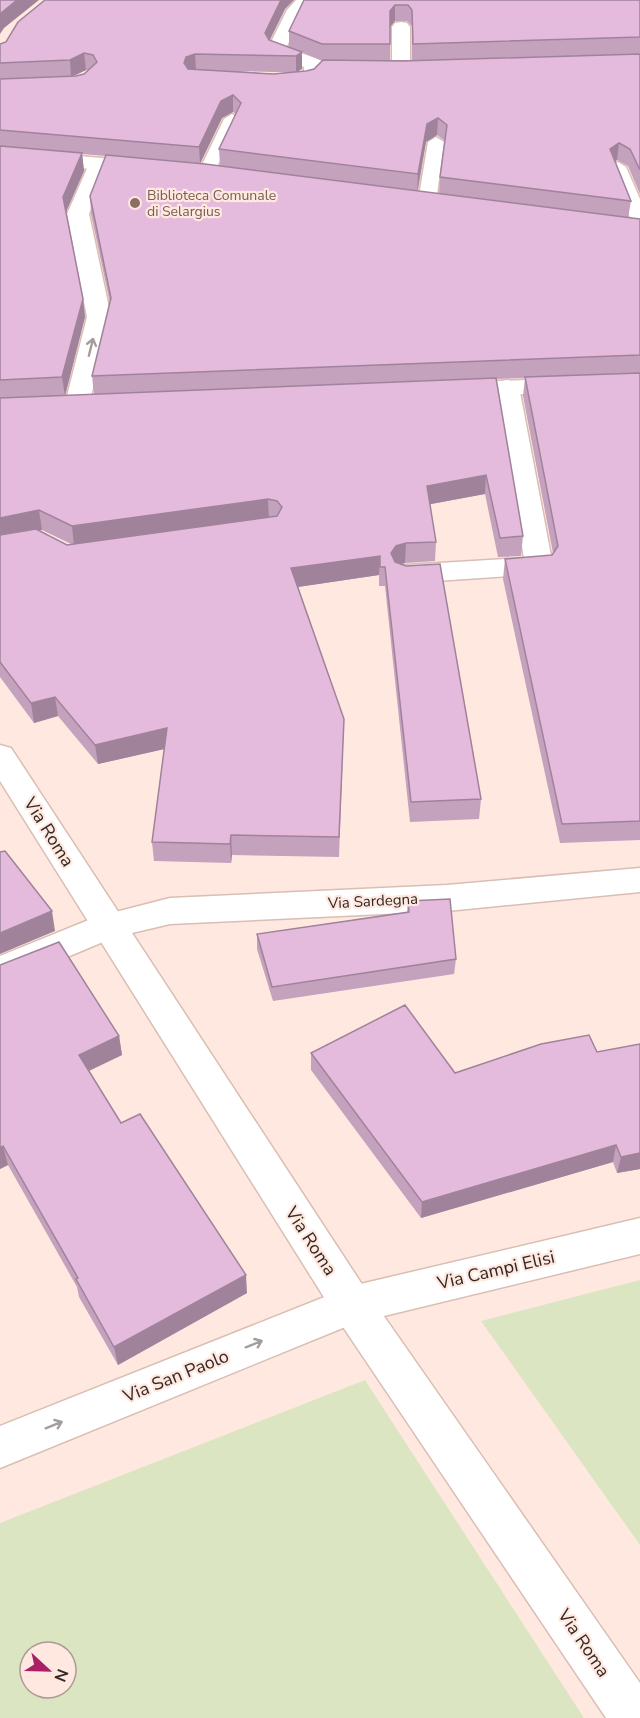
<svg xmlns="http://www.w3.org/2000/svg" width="640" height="1718" viewBox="0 0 640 1718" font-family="'Nunito Sans',sans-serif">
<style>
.green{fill:#dce5c2;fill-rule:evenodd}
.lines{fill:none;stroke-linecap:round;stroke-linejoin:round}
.lane-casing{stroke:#d9beb3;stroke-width:3}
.street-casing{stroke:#d9beb3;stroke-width:3}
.secondary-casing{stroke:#d9beb3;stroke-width:3}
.lane{fill:#fff;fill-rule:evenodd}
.street{fill:#fff;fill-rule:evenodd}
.secondary{fill:#fff;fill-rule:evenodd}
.wall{fill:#c4a1bd;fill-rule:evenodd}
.shaded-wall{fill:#a0839a}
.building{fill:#e4bbdc;stroke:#a0839a;stroke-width:1.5}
.oneway{stroke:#a39e9c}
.education-dot{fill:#8d6e63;stroke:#ffe8df;stroke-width:2}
.labels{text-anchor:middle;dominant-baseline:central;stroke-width:4.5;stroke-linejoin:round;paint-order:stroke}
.far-education-label{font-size:14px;fill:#785e54;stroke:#ffe8df;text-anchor:start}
.street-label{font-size:15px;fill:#332824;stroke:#ffe8df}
.near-street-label{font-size:18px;fill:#332824;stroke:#ffe8df}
</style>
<rect width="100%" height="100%" fill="#ffe8df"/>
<g class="green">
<path d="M640,1280V1545L481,1321Z"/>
<path d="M365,1380L584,1718H0V1523ZM30,1652H66V1688H30Z"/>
</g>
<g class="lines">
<g class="lane-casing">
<g id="lane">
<path d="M232,114L240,119L214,173L212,177H200L198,173L224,119Z"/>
<path d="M436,137L444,142L436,202L433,206H421L418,202L428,142Z"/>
<path d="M618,162L626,167L640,199V225L634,224L631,220L610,167Z"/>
</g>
</g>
<g class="street-casing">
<g id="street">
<path d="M296,0H315L304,12L286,48L321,60L323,64L322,74C312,89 286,90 269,86L267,82L269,78L300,75L304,72V67L270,54L267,50L287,10Z"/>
<path d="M401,22L407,23L410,27V69L408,73H394L392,69V27L395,23Z"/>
<path d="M99,158L106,160L109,164L89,214L111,317L89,404L86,409L77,411L68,409L65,404L87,317L67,214L89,164L92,160Z"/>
<path d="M507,380L516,382L519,387L553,566L549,572L539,574L406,583L396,580L392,574L396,568L406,565L524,558L495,387L498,382Z"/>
<path d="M640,868V892L447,911L170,924L115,937L0,985V956L96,917L170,898L447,885Z"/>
<path d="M640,1218V1254L355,1323L0,1468V1426L337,1292L352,1286Z"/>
</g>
</g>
<g class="secondary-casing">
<g id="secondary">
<path d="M0,149L147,162L154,164L157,168L154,172L147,174L0,161Z"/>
<path d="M640,375V389L454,397L445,395L442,390L445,385L454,383Z"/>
<path d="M0,745L11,748L367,1292L640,1683V1718H606L337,1318L0,781Z"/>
</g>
</g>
<use href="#lane" class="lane"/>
<use href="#street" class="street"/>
<use href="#secondary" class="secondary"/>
</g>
<g class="wall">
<path d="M304,0H640V194L628,166L617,160L615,161L631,201L628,218L640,219V840L560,843L503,579L505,559L552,555L553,553L523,396L525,378L496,379L523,536L521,556L498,557L485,494L430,504L436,542L435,561L405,563L402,564L481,799L479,819L410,822L385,586H379V575L298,587L344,719L339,857L232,855L231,863L154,861L152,842L164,749L98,764L58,716L34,723L0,677V44L285,9L270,40L289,47V31ZM395,21H407L412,26V60H390V26ZM302,52L322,61L314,69L306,71L297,72L302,69ZM86,70H88L84,74L72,77ZM238,71L274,72H291L273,74ZM233,112L236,114L219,149L220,166L200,163L222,118ZM437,135L445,141L440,177L439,194L418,191L426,142ZM82,154L106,156L90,196L91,214L110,303L92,376L94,394L65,396L85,317L83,299L66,212L84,171ZM39,530H42L71,544L67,545Z"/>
<path d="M408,901L456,959L454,974L273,1001L257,949V934L407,912Z"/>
<path d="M0,965L119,1036L122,1055L89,1071L121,1123L247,1293L118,1365L79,1297L77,1287L8,1165L0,1169Z"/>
<path d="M640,1044V1169L617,1173L613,1162L421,1218L311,1070V1053L455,1073L597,1052Z"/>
</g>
<g class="shaded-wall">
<path d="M17,0H39L4,28L0,34V14Z"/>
<path d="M281,0H294L285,9L265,49V33Z"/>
<path d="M395,5V21L390,27V11Z"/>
<path d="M302,52V69L296,72V56Z"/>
<path d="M84,53L86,70L71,77L70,60Z"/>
<path d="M195,54L196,71L187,74L184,63L186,57Z"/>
<path d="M233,95V112L222,118L200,164L199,147L221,101Z"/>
<path d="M438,118L437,135L426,142L417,192L418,174L427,124Z"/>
<path d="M619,143L617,160L608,166L610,149Z"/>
<path d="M82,153L84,171L65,214L63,197Z"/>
<path d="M83,299L85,317L65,396L62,377Z"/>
<path d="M486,475L485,494L426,505L427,486Z"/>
<path d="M268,499L269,519L74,546L72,526Z"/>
<path d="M39,510L42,530L0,539V518Z"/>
<path d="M406,543L405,563L395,566L391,553L396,546Z"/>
<path d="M380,556L379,575L291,588V568Z"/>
<path d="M55,697L58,716L34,723L31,703Z"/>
<path d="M167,728L169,748L98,764L95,745Z"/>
<path d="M231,835L232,855L231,863L230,844Z"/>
<path d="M52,911L55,931L0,954V933Z"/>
<path d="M119,1036L122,1055L82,1074L79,1055Z"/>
<path d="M616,1145L613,1162L421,1218L422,1202Z"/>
<path d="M3,1146L8,1165L0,1169V1148Z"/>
<path d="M640,1153V1169L617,1173L621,1157Z"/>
<path d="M246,1275L247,1293L118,1365L114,1347Z"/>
</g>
<g class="building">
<path d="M0,0H17L0,14Z"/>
<path d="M45,0H281L265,33L269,40L302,52L296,56L195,54L186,57L184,63L188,69L273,74L306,71L314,69L323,60L402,61L640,54V170L630,149L619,143L610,149L631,201L440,177L447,125L438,118L427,124L418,174L219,149L241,103L233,95L221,101L199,147L0,130V79L76,76L84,74L97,62L93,55L84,53L70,60L0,63V44L6,42L18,22Z"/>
<path d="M304,0H640V37L413,44L412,10L408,5H395L390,11V44H322L289,31Z"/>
<path d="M0,146L82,153L63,197L83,299L62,377L0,380Z"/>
<path d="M106,155L205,164L640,219V355L92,376L111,298L90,196Z"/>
<path d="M640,373V821L562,824L505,559L552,555L558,546L525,377Z"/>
<path d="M496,378L523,536L500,538L486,475L427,486L436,542L406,543L396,546L391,553L395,562L406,566L440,564L481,799L411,802L385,567H380V556L291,568L344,719L339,837L231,835L230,844L152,842L167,728L95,745L55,697L31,703L0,662V535L36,529L67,545L277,516L282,507L277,501L268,499L72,526L39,510L0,518V398Z"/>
<path d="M5,851L52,911L0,933V852Z"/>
<path d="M450,899L456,959L272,987L257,934L409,912L408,901Z"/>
<path d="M59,942L119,1036L79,1055L121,1123L140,1114L246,1275L114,1347L76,1279L78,1278L3,1146L0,1148V965Z"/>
<path d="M405,1005L455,1073L541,1044L589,1035L597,1052L640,1044V1153L621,1157L616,1145L422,1202L311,1053Z"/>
</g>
<defs><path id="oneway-shaft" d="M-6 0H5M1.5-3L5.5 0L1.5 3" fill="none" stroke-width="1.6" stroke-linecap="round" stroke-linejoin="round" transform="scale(1.5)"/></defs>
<g class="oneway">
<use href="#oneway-shaft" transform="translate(91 347) rotate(-76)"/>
<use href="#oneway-shaft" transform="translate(254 1344) rotate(-22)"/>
<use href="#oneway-shaft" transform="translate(54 1425) rotate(-22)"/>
</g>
<circle class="education-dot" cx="135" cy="203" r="6"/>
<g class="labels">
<g class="far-education-label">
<text x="147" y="195">Biblioteca Comunale<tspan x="147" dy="16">di Selargius</tspan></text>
</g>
<g class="street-label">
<text transform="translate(373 901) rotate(-3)">Via Sardegna</text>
</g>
<g class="near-street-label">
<text transform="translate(49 832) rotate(58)">Via Roma</text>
<text transform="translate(311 1241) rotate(57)">Via Roma</text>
<text transform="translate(496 1270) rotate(-13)">Via Campi Elisi</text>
<text transform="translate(176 1376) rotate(-22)">Via San Paolo</text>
<text transform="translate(584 1643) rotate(56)">Via Roma</text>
</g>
</g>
<g transform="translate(48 1670) rotate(112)"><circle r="28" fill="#ffe8df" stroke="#ad9b94" stroke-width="1.5"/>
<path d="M0-4.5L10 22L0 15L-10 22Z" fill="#a92064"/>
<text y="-9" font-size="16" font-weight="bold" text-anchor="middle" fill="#332824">N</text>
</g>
</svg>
